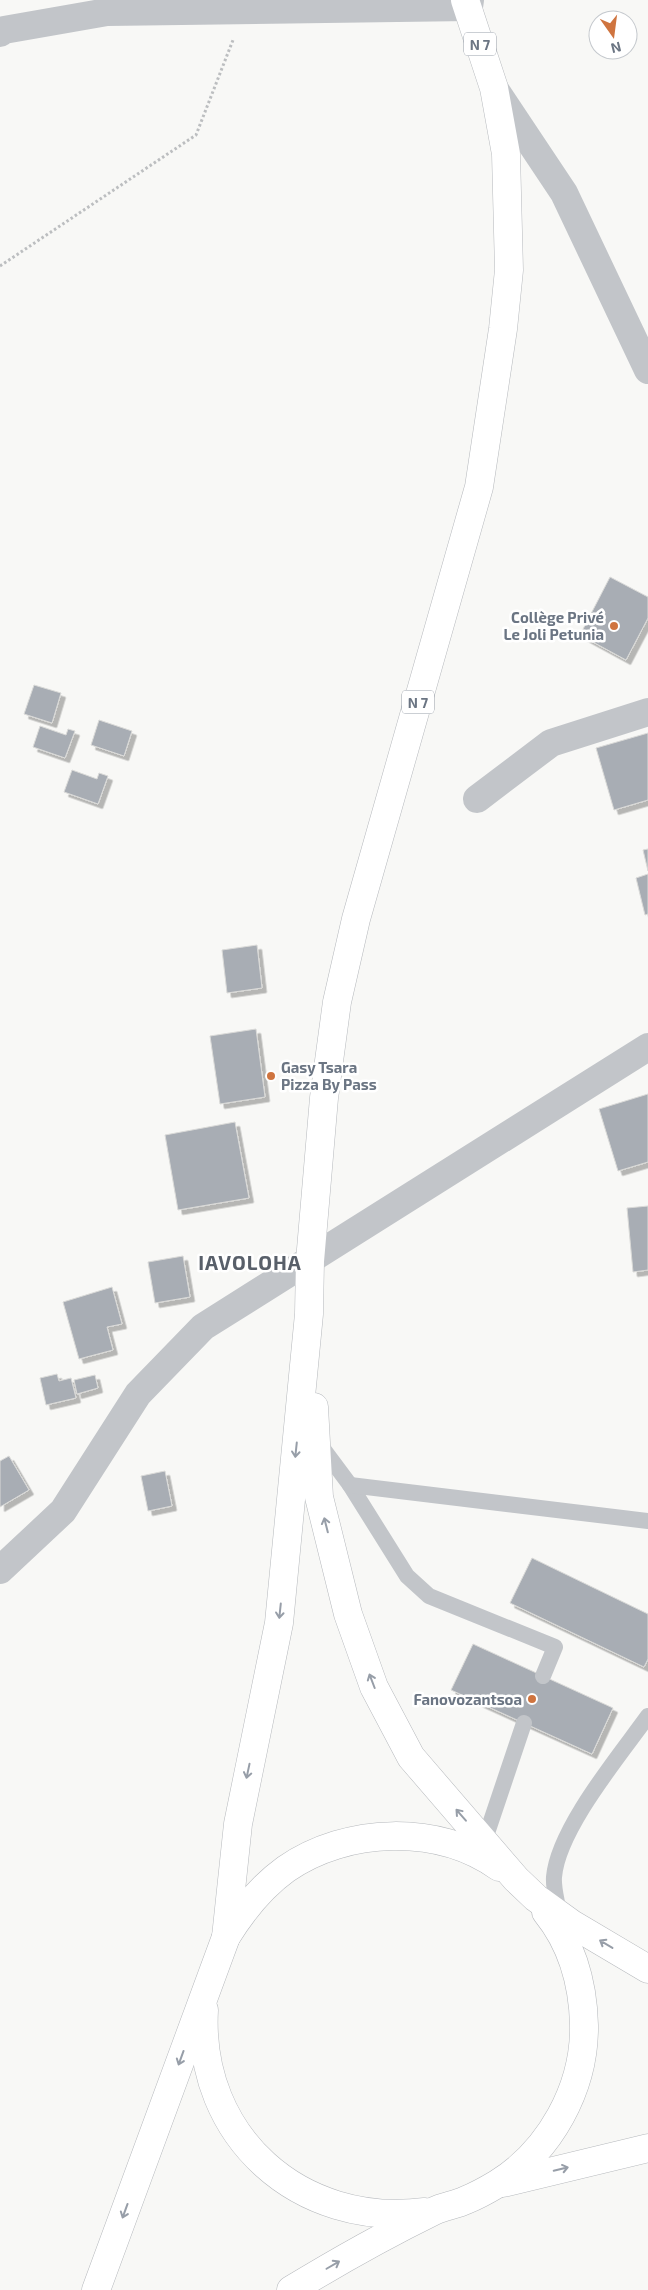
<svg xmlns="http://www.w3.org/2000/svg" width="648" height="2290" viewBox="0 0 648 2290" font-family="'Exo 2',sans-serif">
<style>
.building{fill:#a8adb4;stroke:#dadad8;filter:url(#shadow)}
.lines{fill:none;stroke-linecap:round;stroke-linejoin:round}
.primary-casing{stroke:#b6b9bd;stroke-width:29}
.path{stroke:#bcbec0;stroke-width:3;stroke-dasharray:2.5 2.5;stroke-linecap:butt}
.lane{stroke:#c2c5c9;stroke-width:16}
.street{stroke:#c2c5c9;stroke-width:28}
.primary{stroke:#fff;stroke-width:28}
.oneway{stroke:#979ea8}
.poi-dot{fill:#cf743f;stroke:#fff;stroke-width:2}
.labels{text-anchor:middle;dominant-baseline:central;stroke-width:5;stroke-linejoin:round;paint-order:stroke}
.shield{fill:#fff;stroke:#979ea8;stroke-width:1}
.shield-label{font-size:14px;font-weight:bold;fill:#6b7583}
.poi-label{font-size:15px;font-weight:bold;fill:#6b7583;stroke:#fff;text-anchor:end}
.district-label{font-size:20px;font-weight:bold;letter-spacing:1px;fill:#585f69;stroke:#fff}
</style>
<defs>
<filter id="shadow"><feDropShadow dx="4.5" dy="4.5" stdDeviation="0" flood-color="#0004"/></filter>
</defs>
<rect width="100%" height="100%" fill="#f8f8f6"/>
<g class="building">
<path d="M610,577L648,597V618L626,660L580,635Z"/>
<path d="M34,685L61,693L52,723L24,714Z"/>
<path d="M99,720L132,731L124,756L91,745Z"/>
<path d="M40,726L66,735L68,729L75,731L65,758L33,747Z"/>
<path d="M648,733V800L614,810L596,748Z"/>
<path d="M72,770L97,779L99,773L108,776L98,804L64,792Z"/>
<path d="M648,849V871L643,850Z"/>
<path d="M648,874V914L645,915L636,878Z"/>
<path d="M257,945L262,988L227,993L222,950Z"/>
<path d="M256,1029L265,1097L220,1104L210,1036Z"/>
<path d="M648,1094V1162L618,1171L599,1109Z"/>
<path d="M235,1122L249,1198L178,1210L165,1135Z"/>
<path d="M648,1206V1270L633,1272L627,1208Z"/>
<path d="M183,1256L190,1297L155,1303L148,1262Z"/>
<path d="M112,1287L122,1324L107,1327L113,1350L79,1359L63,1302Z"/>
<path d="M57,1374L59,1381L71,1378L76,1398L46,1405L40,1378Z"/>
<path d="M95,1375L98,1388L77,1394L74,1380Z"/>
<path d="M9,1456L29,1490L0,1507V1461Z"/>
<path d="M165,1471L172,1506L148,1511L141,1476Z"/>
<path d="M532,1558L648,1614V1659L644,1667L510,1603Z"/>
<path d="M473,1644L613,1708L592,1754L451,1690Z"/>
</g>
<g class="lines">
<g class="primary-casing">
<g id="primary">
<path d="M314,1407L319,1497L348,1614L374,1687L411,1757L516,1879L536,1898L572,1924L648,1969"/>
<path d="M226,1937L238,1824L279,1623L309,1314L310,1261L324,1098L337,1002L356,919L479,487L503,329L509,270L506,154L494,88L465,0"/>
<path d="M204,2010C197,2137 300,2228 425,2212"/>
<path d="M503,2183L648,2148"/>
<path d="M96,2290L226,1937C242,1911 261,1887 286,1869C347,1827 438,1824 499,1867"/>
<path d="M291,2290C337,2262 385,2235 434,2211C444,2206 456,2205 466,2200C476,2196 487,2190 497,2184C550,2151 585,2088 584,2025C583,1984 572,1944 546,1912"/>
</g>
</g>
<path class="path" d="M0,266L196,135L233,40"/>
<g class="lane">
<path d="M318,1442L350,1485L407,1576L429,1596L555,1647L543,1676"/>
<path d="M350,1485L648,1521"/>
<path d="M484,1842L524,1723"/>
<path d="M559,1915C558,1903 553,1889 554,1877C558,1829 620,1755 648,1716"/>
</g>
<g class="street">
<path d="M0,33L4,30L107,12L469,7L470,0"/>
<path d="M494,88L564,193L648,370"/>
<path d="M477,799L551,743L648,712"/>
<path d="M0,1570L63,1511L138,1394L203,1327L648,1047"/>
</g>
<use href="#primary" class="primary"/>
</g>
<defs><path id="oneway-shaft" d="M-6 0H5M1.5-3L5.5 0L1.5 3" fill="none" stroke-width="1.6" stroke-linecap="round" stroke-linejoin="round" transform="scale(1.25)"/></defs>
<g class="oneway">
<use href="#oneway-shaft" transform="translate(296 1450) rotate(96)"/>
<use href="#oneway-shaft" transform="translate(326 1525) rotate(-104)"/>
<use href="#oneway-shaft" transform="translate(280 1611) rotate(96)"/>
<use href="#oneway-shaft" transform="translate(372 1681) rotate(-111)"/>
<use href="#oneway-shaft" transform="translate(248 1771) rotate(102)"/>
<use href="#oneway-shaft" transform="translate(461 1815) rotate(-131)"/>
<use href="#oneway-shaft" transform="translate(606 1944) rotate(-149)"/>
<use href="#oneway-shaft" transform="translate(181 2058) rotate(110)"/>
<use href="#oneway-shaft" transform="translate(561 2169) rotate(-13)"/>
<use href="#oneway-shaft" transform="translate(125 2211) rotate(110)"/>
<use href="#oneway-shaft" transform="translate(333 2265) rotate(-30)"/>
</g>
<g class="poi-dot">
<circle cx="614" cy="626" r="5"/>
<circle cx="271" cy="1076" r="5"/>
<circle cx="532" cy="1699" r="5"/>
</g>
<g class="labels">
<g class="shield">
<rect x="464" y="32.5" width="32" height="23" rx="4"/>
<rect x="402" y="690.5" width="32" height="23" rx="4"/>
</g>
<g class="shield-label">
<text x="480" y="44">N 7</text>
<text x="418" y="702">N 7</text>
</g>
<g class="poi-label">
<text x="604" y="617">Collège Privé<tspan x="604" dy="17">Le Joli Petunia</tspan></text>
<text x="281" y="1067" text-anchor="start">Gasy Tsara<tspan x="281" dy="17">Pizza By Pass</tspan></text>
<text x="522" y="1699">Fanovozantsoa</text>
</g>
<g class="district-label">
<text x="250" y="1262">IAVOLOHA</text>
</g>
</g>
<g transform="translate(613 35) rotate(166)"><circle r="24" fill="#ffffff" stroke="#c4c8cd"/>
<path d="M0-4L9 19L0 12L-9 19Z" fill="#cf743f"/>
<text y="-8" font-size="14" font-weight="bold" text-anchor="middle" fill="#6b7583">N</text>
</g>
</svg>
